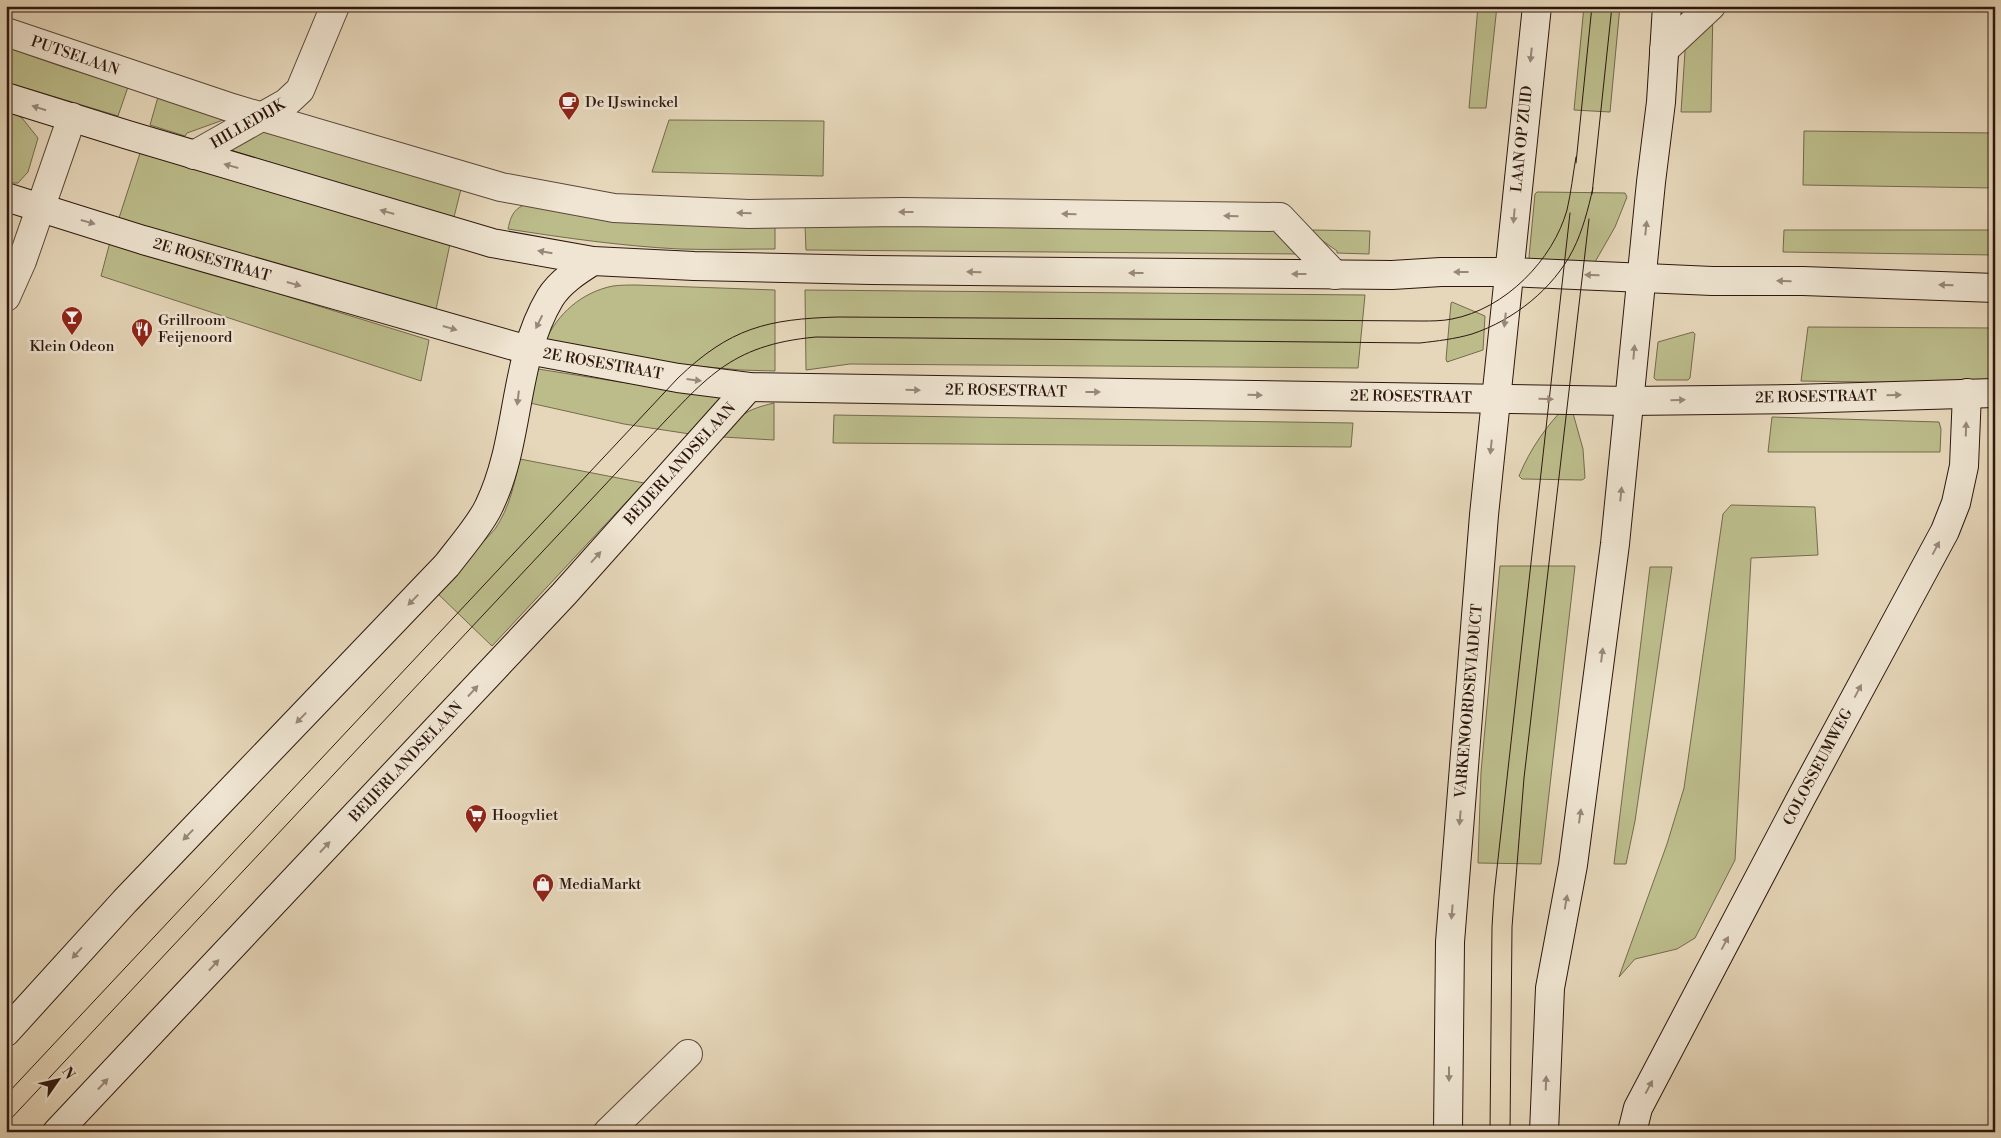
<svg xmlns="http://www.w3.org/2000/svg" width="2001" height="1138" viewBox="0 0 2001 1138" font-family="'Libre Bodoni',serif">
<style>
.green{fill:#bcbc8b;stroke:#746a4d}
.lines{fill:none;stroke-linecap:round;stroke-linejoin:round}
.street-casing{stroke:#5b473a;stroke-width:30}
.secondary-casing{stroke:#2d170f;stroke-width:30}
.street{stroke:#efe5d2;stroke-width:28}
.secondary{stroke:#efe5d2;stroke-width:28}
.tram{stroke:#2d170f;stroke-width:1}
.oneway{fill:#98887a}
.labels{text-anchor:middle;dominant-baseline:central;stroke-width:5;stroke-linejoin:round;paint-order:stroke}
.street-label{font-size:15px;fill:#2d170f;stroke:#efe5d2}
.poi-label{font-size:15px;fill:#2d170f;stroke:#efe5d2;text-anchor:start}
</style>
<rect width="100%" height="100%" fill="#e6d7ba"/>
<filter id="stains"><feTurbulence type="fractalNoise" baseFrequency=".004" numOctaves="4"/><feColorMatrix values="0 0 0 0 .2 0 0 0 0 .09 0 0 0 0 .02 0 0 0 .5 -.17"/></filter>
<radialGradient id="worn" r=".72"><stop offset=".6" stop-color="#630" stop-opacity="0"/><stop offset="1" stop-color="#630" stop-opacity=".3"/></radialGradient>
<g class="green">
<path d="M1478,6H1497L1486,108H1469Z"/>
<path d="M1584,6H1620L1610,112L1574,110Z"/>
<path d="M1688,6H1713L1711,112H1681Z"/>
<path d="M6,47L63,67L128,87L118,116L6,82Z"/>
<path d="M158,97L226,119L187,133L185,136L150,125Z"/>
<path d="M6,108L22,118L38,138L28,172L18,183H6Z"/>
<path d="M669,120L824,121L823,176L652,172Z"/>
<path d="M265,129L461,189L454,217L382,197L224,148L225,146L264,132Z"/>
<path d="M1804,131L1995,133V188L1803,185Z"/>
<path d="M141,150L450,244L435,314L119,218Z"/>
<path d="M1537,192L1625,193L1627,197L1615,227L1595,262L1592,263L1531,260L1529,257L1535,194Z"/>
<path d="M529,203L775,226V249C743,249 711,250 679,249C622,246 565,238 508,229C511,215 514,208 529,203Z"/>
<path d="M805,225L1279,230L1302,254L806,250Z"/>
<path d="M1313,230L1370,231L1369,254L1337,253V251L1313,234Z"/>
<path d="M1784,230H1995V255L1783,252Z"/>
<path d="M110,242L429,340L421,381L101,276Z"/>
<path d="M636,285L775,290V371L741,370L651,362L545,342C557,314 582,292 613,286C620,285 629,285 636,285Z"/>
<path d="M805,290L1365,295L1358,368L850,364L806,370Z"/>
<path d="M1452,302L1485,316L1483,350L1447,362L1446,359L1451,303Z"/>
<path d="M1808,327L1995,328V384L1801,381Z"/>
<path d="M1693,332L1695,334L1690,378L1688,380H1656L1654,378L1658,342Z"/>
<path d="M538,369L620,382L723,394L724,397L690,434L624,424L530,403Z"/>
<path d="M774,403V440L723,437C741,414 745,410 774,403Z"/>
<path d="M1567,405L1571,406L1583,449L1585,478L1582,480L1522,479L1519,476C1530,449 1547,425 1567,405Z"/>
<path d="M834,415L1353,423L1351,447L833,443Z"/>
<path d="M1772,417L1939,422L1941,429L1940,452H1768Z"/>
<path d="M520,459L644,483L492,646L437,593L495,529C510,507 514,484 520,459Z"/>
<path d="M1731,505L1815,507L1818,555L1751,558L1735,860L1695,938L1677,949L1635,959L1619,977L1667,844L1684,788L1723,514Z"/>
<path d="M1500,566H1575L1541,864L1478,863L1481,772Z"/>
<path d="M1650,567H1672L1635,821L1626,864H1614Z"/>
</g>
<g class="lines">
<g class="street-casing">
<g id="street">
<path d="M6,32L232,108L501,187L614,208L749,214L902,212L1280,217L1335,275"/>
<path d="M1664,50L1711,6"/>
<path d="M194,155L286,103L300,90L335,6"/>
<path d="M6,297L22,261L72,117"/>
<path d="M608,1132L688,1054"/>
</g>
</g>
<g class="secondary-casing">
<g id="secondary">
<path d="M6,97L128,135L492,243L593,261L694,266L871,270L1392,275L1441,272H1510L1712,281H1803L1995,288"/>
<path d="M6,197L143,240L528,350L678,378L749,387L1629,401L1793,399L1995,393"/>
<path d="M6,1032L125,901L447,565C459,549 481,524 489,506C521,440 512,362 550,298C560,282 577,271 593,261"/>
<path d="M57,1132L564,594L749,387"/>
<path d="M1448,1132L1450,942L1484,515L1537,6"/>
<path d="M1544,1132L1550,988L1573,865L1615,544L1651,182L1661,102L1667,6"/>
<path d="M1632,1132L1638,1108L1801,798L1945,531L1956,503L1964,466L1967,393"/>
</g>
</g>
<use href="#street" class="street"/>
<use href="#secondary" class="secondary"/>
<g class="tram">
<path d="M1576,163L1592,6"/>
<path d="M1592,194L1612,6"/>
<path d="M6,1095L678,378C730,328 767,319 838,317L1422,321C1432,321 1442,321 1452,319C1505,309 1553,260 1567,210C1571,193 1573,174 1576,157"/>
<path d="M6,1124L648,439C705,380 728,345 816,337L1420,343C1437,341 1455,339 1472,334C1514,320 1553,289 1573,250C1583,230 1588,209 1593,188"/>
<path d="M1490,1132L1492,927L1494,895L1570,213"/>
<path d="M1510,1132L1512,927L1524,778L1589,219"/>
</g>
</g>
<defs><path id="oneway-solid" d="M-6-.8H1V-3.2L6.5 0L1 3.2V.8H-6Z" transform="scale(1.25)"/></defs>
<g class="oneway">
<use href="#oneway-solid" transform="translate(1531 55) rotate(96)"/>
<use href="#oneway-solid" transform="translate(39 108) rotate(-163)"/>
<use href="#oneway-solid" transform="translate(231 166) rotate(-164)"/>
<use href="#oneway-solid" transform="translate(387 212) rotate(-164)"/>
<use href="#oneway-solid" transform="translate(906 212) rotate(-180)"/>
<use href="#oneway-solid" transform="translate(744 213) rotate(-178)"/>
<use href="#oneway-solid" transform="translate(1069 214) rotate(-179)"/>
<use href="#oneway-solid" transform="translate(1231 216) rotate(-179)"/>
<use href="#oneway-solid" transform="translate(1514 216) rotate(95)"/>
<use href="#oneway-solid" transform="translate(88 222) rotate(16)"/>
<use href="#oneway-solid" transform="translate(1646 228) rotate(-84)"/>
<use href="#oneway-solid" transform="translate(545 252) rotate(-170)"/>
<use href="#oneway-solid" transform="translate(974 272) rotate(-179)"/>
<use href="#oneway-solid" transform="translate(1461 272) rotate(-180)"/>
<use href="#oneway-solid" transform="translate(1136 273) rotate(-180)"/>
<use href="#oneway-solid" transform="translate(1299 274) rotate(-180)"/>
<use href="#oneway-solid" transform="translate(1592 275) rotate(-178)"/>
<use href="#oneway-solid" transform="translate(1784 281) rotate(-179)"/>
<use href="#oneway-solid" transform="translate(294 284) rotate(16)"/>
<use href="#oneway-solid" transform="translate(1946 285) rotate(-178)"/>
<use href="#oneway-solid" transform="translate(1505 320) rotate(96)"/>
<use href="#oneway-solid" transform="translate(539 322) rotate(116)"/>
<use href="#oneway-solid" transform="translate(450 328) rotate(16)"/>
<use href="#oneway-solid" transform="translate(1634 352) rotate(-85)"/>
<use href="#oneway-solid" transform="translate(694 380) rotate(7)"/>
<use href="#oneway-solid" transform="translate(913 390) rotate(1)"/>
<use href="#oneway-solid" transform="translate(1093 392)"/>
<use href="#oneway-solid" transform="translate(1255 395) rotate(2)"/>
<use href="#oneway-solid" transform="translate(1894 395) rotate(-2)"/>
<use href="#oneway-solid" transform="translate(518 398) rotate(97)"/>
<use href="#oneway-solid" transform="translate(1546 399) rotate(1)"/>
<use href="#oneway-solid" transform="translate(1678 400) rotate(-1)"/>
<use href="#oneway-solid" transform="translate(1966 429) rotate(-88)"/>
<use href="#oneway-solid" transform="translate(1491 447) rotate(96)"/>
<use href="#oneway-solid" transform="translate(1621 494) rotate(-84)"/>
<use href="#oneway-solid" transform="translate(1936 548) rotate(-62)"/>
<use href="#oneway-solid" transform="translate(596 557) rotate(-48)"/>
<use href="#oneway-solid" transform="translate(413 600) rotate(134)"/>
<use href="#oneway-solid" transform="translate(1602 655) rotate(-83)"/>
<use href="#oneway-solid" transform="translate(473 691) rotate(-47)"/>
<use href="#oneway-solid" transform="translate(1858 691) rotate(-62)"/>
<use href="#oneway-solid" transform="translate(301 718) rotate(134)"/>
<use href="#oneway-solid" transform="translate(1580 816) rotate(-82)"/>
<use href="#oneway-solid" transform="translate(1460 818) rotate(95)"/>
<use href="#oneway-solid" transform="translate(188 835) rotate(134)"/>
<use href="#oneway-solid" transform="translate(325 847) rotate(-47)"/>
<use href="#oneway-solid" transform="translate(1566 902) rotate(-80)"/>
<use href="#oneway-solid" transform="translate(1452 912) rotate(95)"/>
<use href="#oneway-solid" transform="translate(1725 943) rotate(-62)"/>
<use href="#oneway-solid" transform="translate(77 953) rotate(132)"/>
<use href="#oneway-solid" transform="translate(214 965) rotate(-47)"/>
<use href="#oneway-solid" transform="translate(1449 1074) rotate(90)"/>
<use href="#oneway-solid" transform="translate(1546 1083) rotate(-88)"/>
<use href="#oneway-solid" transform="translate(103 1084) rotate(-47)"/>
<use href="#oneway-solid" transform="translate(1649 1087) rotate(-62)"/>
</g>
<defs>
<g id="cafe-pin" transform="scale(1.125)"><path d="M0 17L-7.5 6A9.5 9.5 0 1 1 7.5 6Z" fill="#8f2418" stroke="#efe5d2"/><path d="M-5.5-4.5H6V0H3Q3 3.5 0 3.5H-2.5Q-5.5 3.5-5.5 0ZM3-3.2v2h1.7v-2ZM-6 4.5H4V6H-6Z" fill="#fff"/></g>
<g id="bar-pin" transform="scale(1.125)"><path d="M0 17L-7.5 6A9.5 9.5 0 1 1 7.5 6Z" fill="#8f2418" stroke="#efe5d2"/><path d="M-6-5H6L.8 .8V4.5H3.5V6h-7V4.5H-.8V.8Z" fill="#fff"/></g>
<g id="restaurant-pin" transform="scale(1.125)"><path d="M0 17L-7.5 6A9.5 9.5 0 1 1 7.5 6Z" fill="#8f2418" stroke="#efe5d2"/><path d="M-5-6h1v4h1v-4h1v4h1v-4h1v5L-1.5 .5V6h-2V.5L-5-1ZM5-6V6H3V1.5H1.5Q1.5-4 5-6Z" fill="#fff"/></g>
<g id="supermarket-pin" transform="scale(1.125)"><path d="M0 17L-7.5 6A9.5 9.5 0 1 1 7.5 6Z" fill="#8f2418" stroke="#efe5d2"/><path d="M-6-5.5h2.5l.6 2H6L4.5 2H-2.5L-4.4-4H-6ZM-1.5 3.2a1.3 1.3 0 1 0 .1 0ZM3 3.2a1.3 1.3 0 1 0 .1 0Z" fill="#fff"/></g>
<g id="shop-pin" transform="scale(1.125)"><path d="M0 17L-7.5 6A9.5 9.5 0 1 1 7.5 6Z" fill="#8f2418" stroke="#efe5d2"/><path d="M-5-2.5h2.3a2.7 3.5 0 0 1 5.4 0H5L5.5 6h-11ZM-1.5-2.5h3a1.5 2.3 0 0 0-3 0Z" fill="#fff"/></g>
</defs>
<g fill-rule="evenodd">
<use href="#cafe-pin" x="569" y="102"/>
<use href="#bar-pin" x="72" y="317"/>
<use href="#restaurant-pin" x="142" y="329"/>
<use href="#supermarket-pin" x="476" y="815"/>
<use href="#shop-pin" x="543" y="884"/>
</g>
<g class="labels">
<g class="street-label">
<text transform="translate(75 56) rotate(19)">PUTSELAAN</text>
<text transform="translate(248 124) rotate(-30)">HILLEDIJK</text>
<text transform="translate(1522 139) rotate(-84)">LAAN OP ZUID</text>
<text transform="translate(212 260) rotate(16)">2E ROSESTRAAT</text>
<text transform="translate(603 364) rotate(10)">2E ROSESTRAAT</text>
<text transform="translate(1006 391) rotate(1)">2E ROSESTRAAT</text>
<text transform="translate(1411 397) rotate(1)">2E ROSESTRAAT</text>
<text transform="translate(1816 397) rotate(-1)">2E ROSESTRAAT</text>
<text transform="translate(680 464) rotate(-48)">BEIJERLANDSELAAN</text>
<text transform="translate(1469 701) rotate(-85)">VARKENOORDSEVIADUCT</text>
<text transform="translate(406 762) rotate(-47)">BEIJERLANDSELAAN</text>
<text transform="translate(1818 767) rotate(-62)">COLOSSEUMWEG</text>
</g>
<g class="poi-label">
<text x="585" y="102">De IJswinckel</text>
<text x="158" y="320">Grillroom<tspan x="158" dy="17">Feijenoord</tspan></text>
<text x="72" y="346" text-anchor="middle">Klein Odeon</text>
<text x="492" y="815">Hoogvliet</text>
<text x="559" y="884">MediaMarkt</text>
</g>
</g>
<rect width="2001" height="1138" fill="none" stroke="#e6d7ba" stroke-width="25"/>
<rect x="8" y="8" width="1986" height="1123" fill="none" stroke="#2d170f" stroke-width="2.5"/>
<rect x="12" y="12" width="1976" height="1113" fill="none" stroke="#2d170f"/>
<g transform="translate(58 1080) rotate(56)" stroke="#efe5d2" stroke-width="4" paint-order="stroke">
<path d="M0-4L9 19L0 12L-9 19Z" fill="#2d170f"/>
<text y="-8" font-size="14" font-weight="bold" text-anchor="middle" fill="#2d170f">N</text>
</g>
<rect width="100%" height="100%" filter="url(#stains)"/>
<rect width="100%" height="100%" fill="url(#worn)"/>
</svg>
